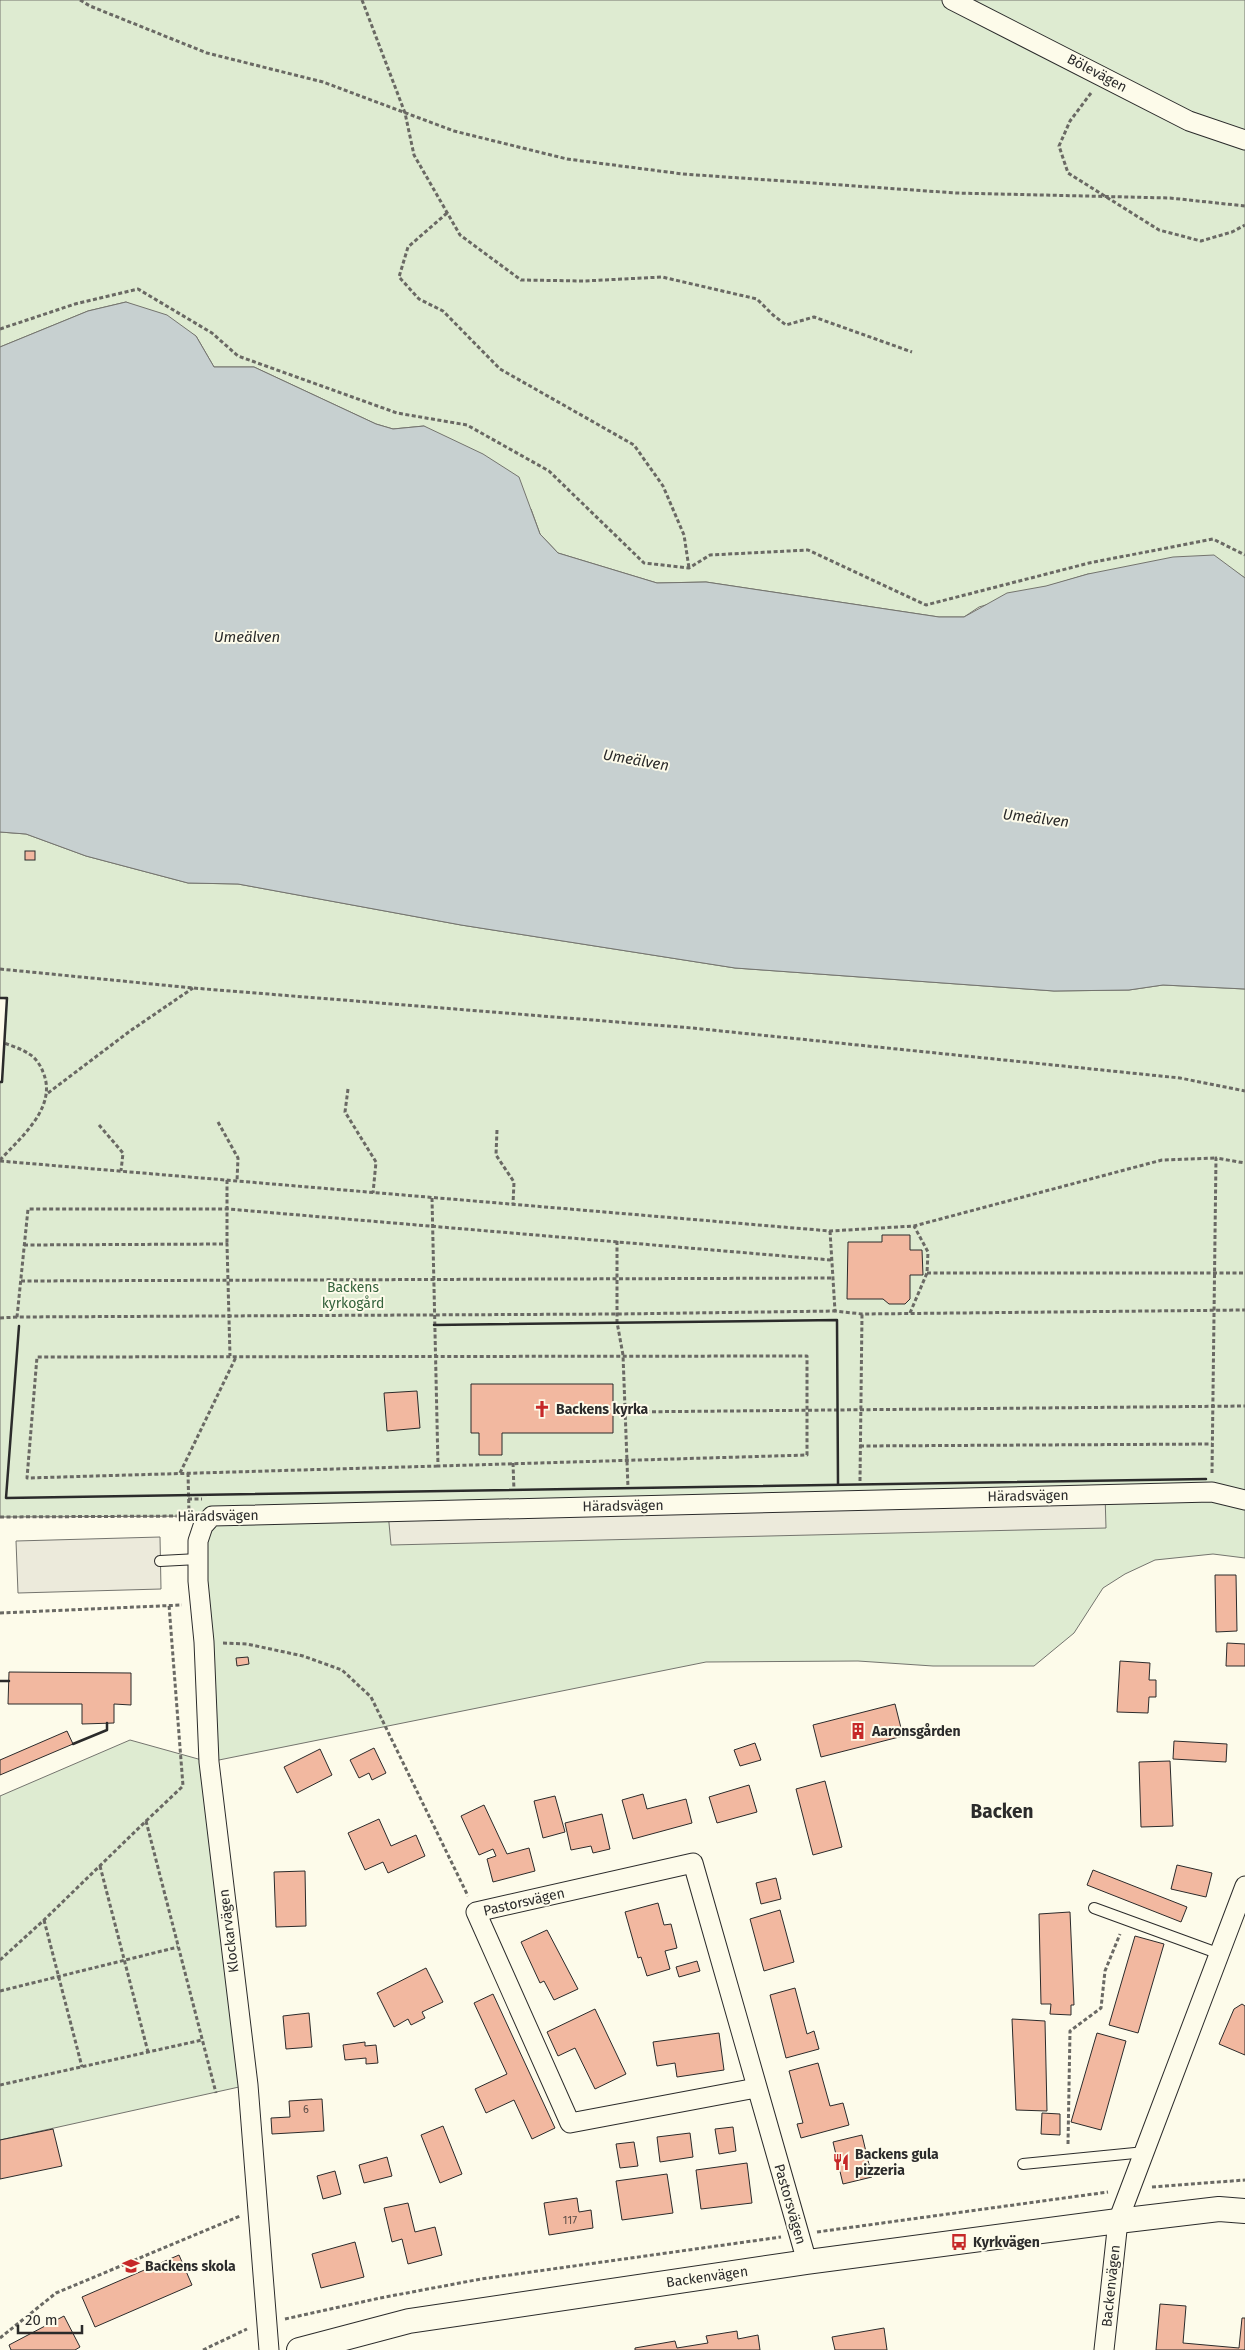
<svg xmlns="http://www.w3.org/2000/svg" width="1245" height="2350" viewBox="0 0 1245 2350" font-family="'Fira Sans',sans-serif">
<style>
.green{fill:#deebd1;stroke:#74746e}
.parking{fill:#eceadb;stroke:#74746e}
.water{fill:#c7d0d0;stroke:#74746e}
.building{fill:#f2b8a0;stroke:#2b2b2b}
.lines{fill:none;stroke-linecap:round;stroke-linejoin:round}
.service-casing{stroke:#2b2b2b;stroke-width:12}
.minor-casing{stroke:#2b2b2b;stroke-width:21}
.tertiary-casing{stroke:#2b2b2b;stroke-width:26}
.path{stroke:#6a6964;stroke-width:3;stroke-dasharray:4 2.5;stroke-linecap:butt}
.service{stroke:#fdfbea;stroke-width:10}
.minor{stroke:#fdfbea;stroke-width:19}
.tertiary{stroke:#fdfbea;stroke-width:24}
.wall{stroke:#2b2b2b;stroke-width:2.5}
.labels{text-anchor:middle;dominant-baseline:central;stroke-width:4;stroke-linejoin:round;paint-order:stroke}
.number-label{font-size:11px;fill:#5d4e48}
.street-label{font-size:14px;fill:#2b2b2b;stroke:#fdfbea}
.park-label{font-size:14px;fill:#34623c;stroke:#fdfbea}
.poi-label{font-size:14px;font-weight:bold;fill:#2b2b2b;stroke:#fdfbea;text-anchor:start}
.water-label{font-size:15px;font-style:italic;fill:#2b2b2b;stroke:#fdfbea}
.district-label{font-size:19px;font-weight:bold;fill:#2b2b2b;stroke:#fdfbea}
</style>
<rect width="100%" height="100%" fill="#fdfbea"/>
<g class="green">
<path d="M0,0H1245V578L1239,574H1088L979,607L964,617H939L706,582L657,583L558,553L540,534L531,509L424,426L393,429L376,424L254,367H214L196,336L126,302L88,311L0,347Z"/>
<path d="M0,832L26,834L86,856L188,883L238,884L461,925L735,968L1054,991L1129,990L1163,985L1245,989V1558L1213,1554L1155,1560L1125,1574L1103,1588L1074,1633L1034,1666H933L858,1661L706,1662L209,1762L248,2085L0,2140V1796L130,1740L209,1762L198,1581L211,1516L0,1517V1082L2,1081L7,999L0,998Z"/>
</g>
<g class="parking">
<path d="M1105,1494L1106,1528L391,1545L388,1512Z"/>
<path d="M160,1537L161,1589L18,1593L16,1541Z"/>
</g>
<path class="water" d="M126,302L167,315L196,336L214,367H254L376,424L393,429L424,426L483,454L519,477L540,534L558,553L657,583L706,582L939,617H964L1007,593L1046,586L1088,574L1173,557L1214,555L1245,578V989L1163,985L1129,990L1054,991L735,968L461,925L238,884L188,883L86,856L26,834L0,832V347L88,311Z"/>
<g class="building">
<rect x="25" y="851" width="10" height="9"/>
<path d="M882,1235H910V1250H922L923,1275H910V1299L905,1304H889L883,1299H847L848,1242H882Z"/>
<path d="M471,1384H613V1433H502V1455H479V1433H471Z"/>
<path d="M417,1391L420,1428L387,1431L384,1393Z"/>
<path d="M1215,1575H1236L1237,1631L1216,1632Z"/>
<path d="M1227,1643L1245,1644V1666H1226Z"/>
<path d="M248,1657L249,1664L237,1666L236,1658Z"/>
<path d="M1120,1661L1150,1663L1149,1680H1156V1697H1149L1148,1713L1117,1712Z"/>
<path d="M9,1672L131,1673V1705L114,1704V1723L82,1724V1704H8Z"/>
<path d="M895,1704L903,1736L821,1757L813,1725Z"/>
<path d="M67,1731L73,1744L0,1775V1760Z"/>
<path d="M1174,1741L1227,1744L1226,1762L1173,1759Z"/>
<path d="M755,1743L761,1760L740,1766L734,1750Z"/>
<path d="M374,1748L386,1773L372,1780L369,1773L359,1778L350,1760Z"/>
<path d="M320,1749L332,1775L297,1793L284,1767Z"/>
<path d="M1170,1761L1173,1826L1141,1827L1139,1762Z"/>
<path d="M825,1781L842,1847L813,1855L796,1789Z"/>
<path d="M749,1785L757,1812L717,1823L709,1797Z"/>
<path d="M643,1794L647,1809L686,1799L692,1823L633,1839L622,1800Z"/>
<path d="M555,1796L565,1832L543,1838L534,1801Z"/>
<path d="M484,1805L507,1854L529,1848L535,1871L493,1882L487,1859L496,1856L493,1849L479,1855L461,1816Z"/>
<path d="M602,1814L610,1849L593,1853L591,1846L571,1850L565,1823Z"/>
<path d="M379,1819L391,1846L416,1835L425,1856L388,1873L383,1862L365,1870L348,1833Z"/>
<path d="M1177,1865L1212,1873L1206,1897L1171,1889Z"/>
<path d="M1093,1870L1187,1907L1181,1922L1087,1885Z"/>
<path d="M305,1871L306,1926L276,1927L274,1872Z"/>
<path d="M776,1878L781,1899L761,1904L756,1883Z"/>
<path d="M658,1903L664,1925L671,1924L677,1948L665,1951L670,1969L647,1976L641,1957L638,1958L625,1912Z"/>
<path d="M780,1910L794,1962L764,1971L750,1919Z"/>
<path d="M1070,1912L1074,2005H1071V2015L1050,2014L1051,2004H1041L1039,1914Z"/>
<path d="M547,1930L578,1989L554,2000L544,1981L540,1983L521,1942Z"/>
<path d="M1135,1936L1164,1944L1138,2033L1109,2025Z"/>
<path d="M697,1961L700,1971L679,1977L676,1967Z"/>
<path d="M426,1968L443,2002L422,2012L425,2018L411,2025L408,2019L394,2027L377,1993Z"/>
<path d="M795,1988L807,2034L814,2031L819,2049L786,2058L770,1995Z"/>
<path d="M493,1994L555,2128L532,2139L514,2100L486,2113L475,2089L507,2074L474,2003Z"/>
<path d="M1242,2004L1245,2006V2055L1219,2044L1234,2009Z"/>
<path d="M595,2009L626,2074L595,2089L575,2048L558,2056L547,2032Z"/>
<path d="M309,2013L312,2047L286,2049L283,2016Z"/>
<path d="M1012,2019L1045,2021L1047,2111L1016,2110Z"/>
<path d="M719,2033L724,2070L677,2077L675,2063L657,2066L653,2042Z"/>
<path d="M1097,2033L1126,2041L1101,2130L1071,2122Z"/>
<path d="M365,2042V2046L376,2045L378,2063L366,2064V2058L345,2060L343,2045Z"/>
<path d="M818,2063L830,2106L843,2103L849,2125L801,2138L797,2124L803,2123L789,2071Z"/>
<path d="M322,2099L324,2131L272,2134L271,2118L290,2117L289,2101Z"/>
<path d="M1042,2113L1060,2114V2135L1041,2134Z"/>
<path d="M443,2126L462,2174L440,2183L421,2135Z"/>
<path d="M733,2127L736,2151L719,2154L715,2129Z"/>
<path d="M53,2129L62,2166L0,2179V2140Z"/>
<path d="M690,2133L693,2157L660,2162L657,2137Z"/>
<path d="M862,2135L872,2177L843,2184L833,2142Z"/>
<path d="M634,2142L638,2166L620,2168L616,2144Z"/>
<path d="M387,2157L392,2176L364,2183L359,2165Z"/>
<path d="M747,2163L752,2203L701,2209L696,2170Z"/>
<path d="M335,2171L341,2194L323,2199L317,2176Z"/>
<path d="M667,2174L673,2213L622,2220L616,2181Z"/>
<path d="M577,2198L579,2212L591,2210L593,2228L549,2235L544,2203Z"/>
<path d="M408,2203L415,2232L435,2227L442,2255L408,2264L402,2239L392,2242L384,2208Z"/>
<path d="M355,2242L364,2277L321,2288L312,2254Z"/>
<path d="M179,2255L192,2285L95,2327L82,2297Z"/>
<path d="M1160,2304L1186,2306L1183,2343L1239,2348L1242,2318H1245V2350H1156Z"/>
<path d="M64,2316L80,2347L75,2350H11L9,2345Z"/>
<path d="M884,2328L887,2350H835L832,2337Z"/>
<path d="M737,2331L738,2339L758,2335L760,2350H635V2348L675,2341L677,2348L708,2343L706,2336Z"/>
</g>
<g class="lines">
<g class="service-casing">
<g id="service">
<path d="M160,1561L198,1559"/>
<path d="M1094,1908L1220,1954"/>
<path d="M1023,2164L1145,2152"/>
</g>
</g>
<g class="minor-casing">
<g id="minor">
<path d="M952,0L1189,121L1245,140"/>
<path d="M756,2088L570,2123L476,1912L693,1863L807,2262"/>
<path d="M269,2350L248,2085L209,1762L204,1642L198,1581V1541L203,1526L212,1516L1212,1492L1245,1500"/>
<path d="M1104,2350L1118,2221L1245,1886"/>
</g>
</g>
<g class="tertiary-casing">
<path id="tertiary" d="M299,2350L409,2321L807,2262L1118,2221L1219,2209L1245,2211"/>
</g>
<g class="path">
<path d="M80,0L90,6L207,53L323,82L454,131L567,159L683,174L956,193L1170,198L1245,206"/>
<path d="M362,0L405,113L414,155L460,235L521,280L584,281L662,277L757,299L773,315L786,325L814,317L912,352"/>
<path d="M1091,93L1070,121L1059,146L1068,173L1159,230L1201,241L1232,232L1245,225"/>
<path d="M447,213L408,247L399,277L419,299L443,311L500,369L634,445L663,486L684,535L689,568"/>
<path d="M0,329L75,304L138,289L212,333L238,356L397,413L467,425L549,471L644,563L689,568L710,555L808,550L926,605L1089,563L1213,539L1245,555"/>
<path d="M0,969L193,988L692,1028L1180,1078L1245,1091"/>
<path d="M348,1089L345,1112L376,1162L373,1193"/>
<path d="M48,1093L130,1031L193,988"/>
<path d="M218,1122L238,1158L237,1181"/>
<path d="M99,1125L123,1153L121,1171"/>
<path d="M497,1130L496,1155L514,1182L513,1204"/>
<path d="M0,1160C21,1137 58,1107 43,1072C41,1066 35,1057 29,1054C22,1049 12,1046 4,1043"/>
<path d="M0,1161L830,1231L914,1226L1162,1160L1216,1158"/>
<path d="M227,1180V1244"/>
<path d="M432,1198C434,1287 436,1376 438,1466L807,1455V1356L37,1357L27,1478L438,1466"/>
<path d="M830,1231L835,1311L862,1314L1245,1310"/>
<path d="M617,1241V1322L623,1355L628,1488"/>
<path d="M24,1245L227,1244L230,1356"/>
<path d="M831,1260L228,1209H28L17,1317L617,1314L835,1311"/>
<path d="M927,1273H1245"/>
<path d="M21,1281L832,1278"/>
<path d="M910,1313L927,1273L928,1252L914,1226"/>
<path d="M0,1318L17,1317"/>
<path d="M626,1412L1245,1406"/>
<path d="M860,1446L1212,1444"/>
<path d="M513,1463L514,1491"/>
<path d="M180,1473L236,1357"/>
<path d="M188,1473L189,1513"/>
<path d="M1212,1473L1216,1158L1245,1163"/>
<path d="M860,1481L862,1314"/>
<path d="M188,1499H202"/>
<path d="M0,1517L186,1516"/>
<path d="M0,1613L182,1605"/>
<path d="M223,1643L247,1644L303,1656L342,1670L371,1697L468,1896"/>
<path d="M146,1821L183,1786L169,1605"/>
<path d="M100,1866L148,2052"/>
<path d="M44,1920L82,2067"/>
<path d="M0,1960L44,1920L146,1821L216,2093"/>
<path d="M0,1991L178,1947"/>
<path d="M0,2085L202,2040"/>
<path d="M1068,2144L1070,2031L1101,2008L1105,1971L1120,1934"/>
<path d="M1152,2187L1245,2180"/>
<path d="M817,2232L1108,2192"/>
<path d="M285,2319L380,2298L481,2279L781,2237"/>
<path d="M0,2338L56,2293L240,2216"/>
<path d="M203,2350L247,2329"/>
</g>
<use href="#service" class="service"/>
<use href="#minor" class="minor"/>
<use href="#tertiary" class="tertiary"/>
<g class="wall">
<path d="M0,998H7L2,1082H0"/>
<path d="M434,1325L837,1320L838,1484"/>
<path d="M19,1326L6,1498L1206,1479"/>
<path d="M0,1681H9"/>
<path d="M73,1744L107,1730V1723"/>
</g>
</g>
<defs>
<g id="church-bare" transform="scale(1.35)"><path d="M-1.2-6h2.4v3.5h3.3v2.4h-3.3V6h-2.4V-.1h-3.3v-2.4h3.3Z" fill="#c62828" stroke="#fdfbea" stroke-width="2.5" paint-order="stroke"/></g>
<g id="building-bare" transform="scale(1.35)"><path d="M-4-6H4V6H1V3H-1V6H-4ZM-2.5-4.3h1.7v1.8h-1.7ZM.8-4.3h1.7v1.8H.8ZM-2.5-1h1.7V.8h-1.7ZM.8-1h1.7V.8H.8Z" fill="#c62828" stroke="#fdfbea" stroke-width="2.5" paint-order="stroke"/></g>
<g id="restaurant-bare" transform="scale(1.35)"><path d="M-5-6h1v4h1v-4h1v4h1v-4h1v5L-1.5 .5V6h-2V.5L-5-1ZM5-6V6H3V1.5H1.5Q1.5-4 5-6Z" fill="#c62828" stroke="#fdfbea" stroke-width="2.5" paint-order="stroke"/></g>
<g id="bus-bare" transform="scale(1.35)"><path d="M-5-6H5V4H4V6H2V4H-2V6H-4V4H-5ZM-3.5-4V0h7V-4ZM-3.5 1.2v1.5H-2V1.2ZM2 1.2v1.5H3.5V1.2Z" fill="#c62828" stroke="#fdfbea" stroke-width="2.5" paint-order="stroke"/></g>
<g id="school-bare" transform="scale(1.35)"><path d="M0-5L7-2L0 1L-7-2ZM-4 1L0 2.5L4 1V4Q0 6-4 4Z" fill="#c62828" stroke="#fdfbea" stroke-width="2.5" paint-order="stroke"/></g>
</defs>
<g fill-rule="evenodd">
<use href="#church-bare" x="542" y="1409"/>
<use href="#building-bare" x="858" y="1731"/>
<use href="#restaurant-bare" x="841" y="2162"/>
<use href="#bus-bare" x="959" y="2242"/>
<use href="#school-bare" x="131" y="2266"/>
</g>
<g class="labels">
<g class="number-label">
<text x="306" y="2109">6</text>
<text x="570" y="2220">117</text>
</g>
<g class="street-label">
<text transform="translate(1097 73) rotate(28)">Bölevägen</text>
<text transform="translate(1028 1496) rotate(-1)">Häradsvägen</text>
<text transform="translate(623 1506) rotate(-1)">Häradsvägen</text>
<text transform="translate(218 1516) rotate(-1)">Häradsvägen</text>
<text transform="translate(524 1902) rotate(-13)">Pastorsvägen</text>
<text transform="translate(229 1931) rotate(-97)">Klockarvägen</text>
<text transform="translate(790 2204) rotate(74)">Pastorsvägen</text>
<text transform="translate(707 2277) rotate(-8)">Backenvägen</text>
<text transform="translate(1111 2286) rotate(-84)">Backenvägen</text>
</g>
<g class="park-label">
<text x="353" y="1287">Backens<tspan x="353" dy="16">kyrkogård</tspan></text>
</g>
<g class="poi-label">
<text x="556" y="1409">Backens kyrka</text>
<text x="872" y="1731">Aaronsgården</text>
<text x="855" y="2154">Backens gula<tspan x="855" dy="16">pizzeria</tspan></text>
<text x="973" y="2242">Kyrkvägen</text>
<text x="145" y="2266">Backens skola</text>
</g>
<g class="water-label">
<text x="247" y="637">Umeälven</text>
<text transform="translate(636 760) rotate(10)">Umeälven</text>
<text transform="translate(1036 818) rotate(7)">Umeälven</text>
</g>
<g class="district-label">
<text x="1002" y="1811">Backen</text>
</g>
</g>
<path d="M18 2325v8h64v-8" fill="none" stroke="#2b2b2b" stroke-width="2.5"/>
<text x="25" y="2325" font-size="15" fill="#2b2b2b" stroke="#fdfbea" stroke-width="4" paint-order="stroke">20 m</text>
</svg>
